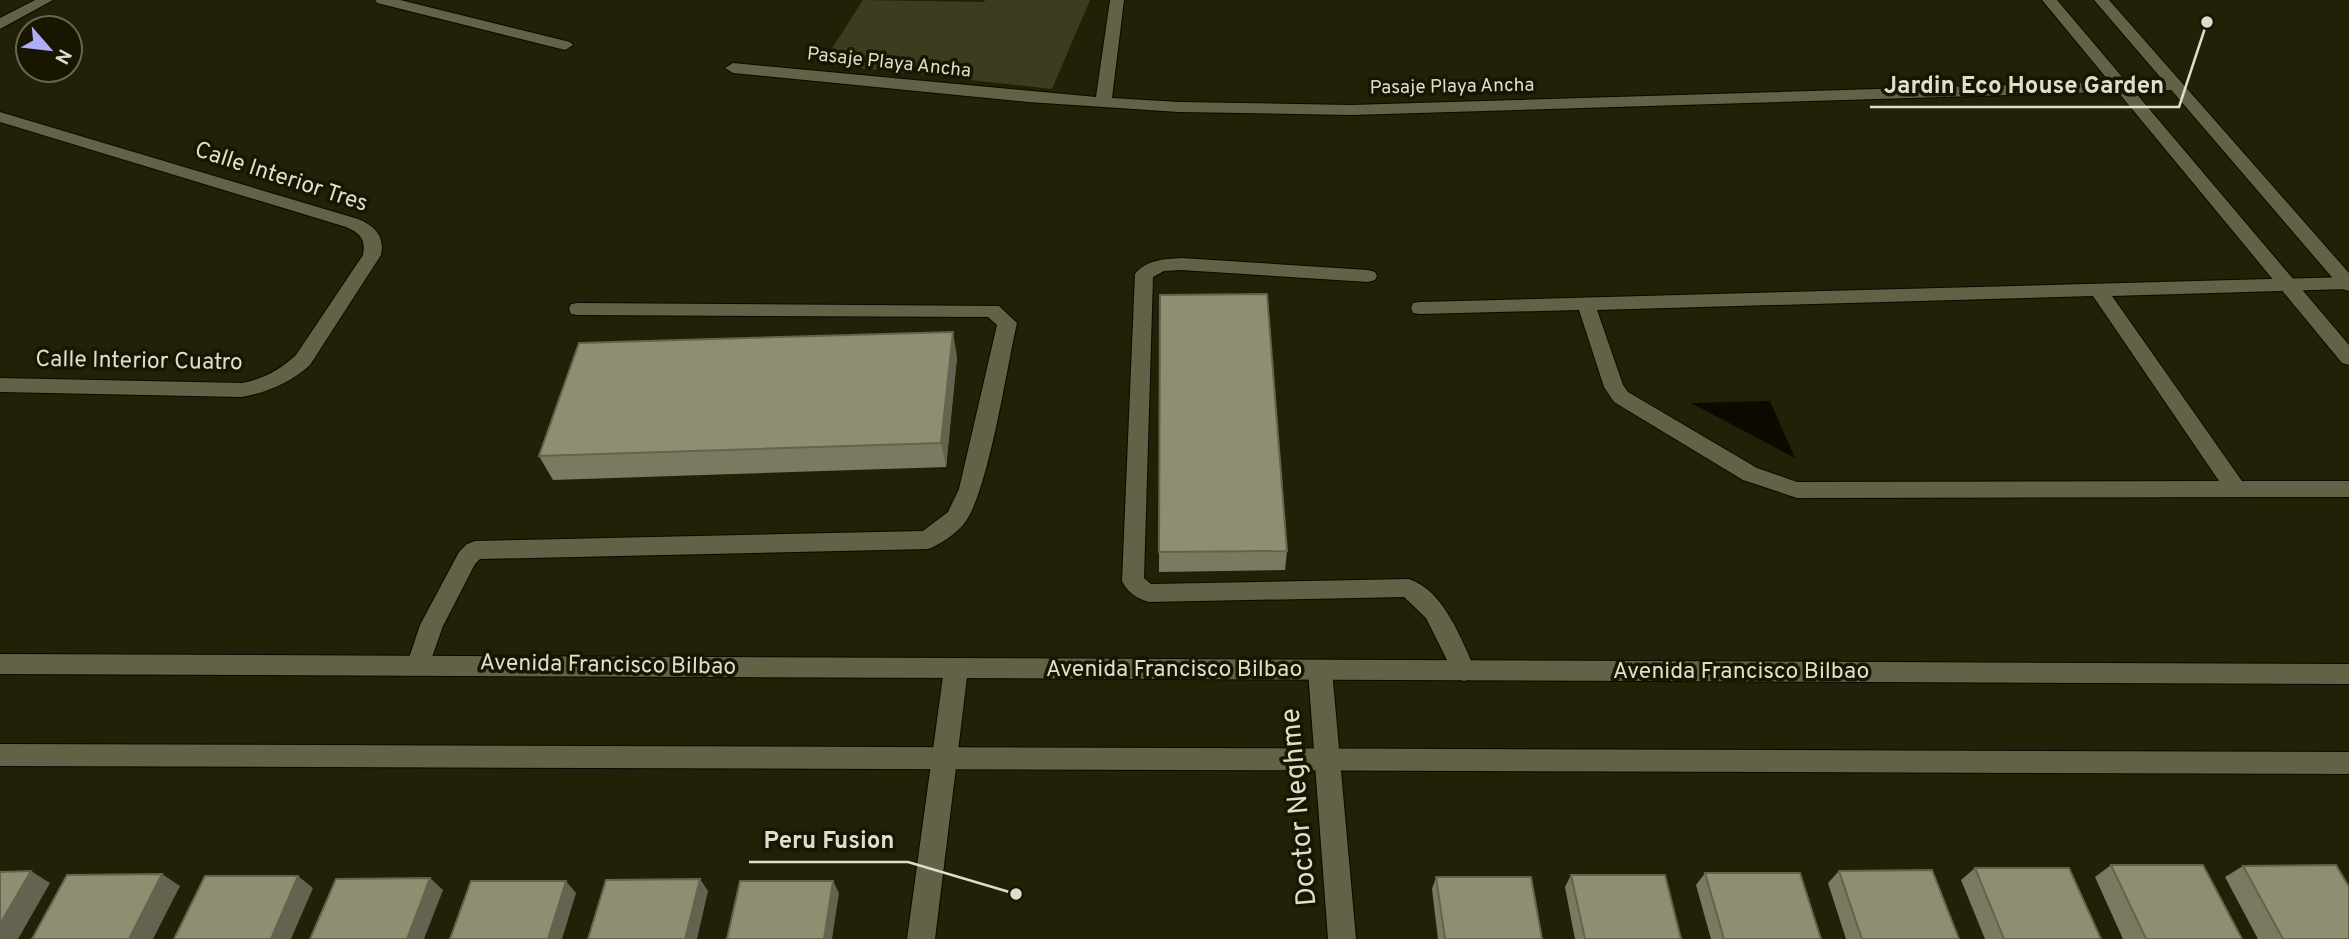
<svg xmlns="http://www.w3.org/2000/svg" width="2349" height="939" viewBox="0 0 2349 939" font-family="Overpass,sans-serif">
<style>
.green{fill:#3d3c1e}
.water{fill:#0c0a00}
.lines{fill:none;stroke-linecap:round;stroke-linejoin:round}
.lane-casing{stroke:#0b0900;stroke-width:2}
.street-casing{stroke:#0b0900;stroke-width:2}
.secondary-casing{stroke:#0b0900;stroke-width:2}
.lane{fill:#636246;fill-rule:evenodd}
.street{fill:#636246;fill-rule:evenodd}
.secondary{fill:#636246;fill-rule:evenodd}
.wall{fill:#7b7a61}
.shaded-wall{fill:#64634f}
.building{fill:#8f8e71;stroke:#64634f;stroke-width:2}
.labels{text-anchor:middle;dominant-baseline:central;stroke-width:7;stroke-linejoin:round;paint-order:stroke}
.far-street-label{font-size:19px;fill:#dedece;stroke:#181600}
.street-label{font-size:23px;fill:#dedece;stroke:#181600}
.near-street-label{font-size:28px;fill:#dedece;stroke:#181600}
.leader{fill:none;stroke:#dedece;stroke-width:2.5}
.callout-dot{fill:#dedece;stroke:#181600;stroke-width:2.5}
.callout-label{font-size:24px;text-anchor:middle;font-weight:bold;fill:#dedece;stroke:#181600;stroke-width:7;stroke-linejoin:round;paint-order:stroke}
</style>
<rect width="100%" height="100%" fill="#222006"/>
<path class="green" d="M863,0L984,2L985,0H1090L1052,89L822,64Z"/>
<path class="water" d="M1770,401L1795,458L1691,403Z"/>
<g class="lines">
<g class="lane-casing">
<g id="lane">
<path d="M1181,258L1368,270L1375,272L1377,276L1375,280L1368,282L1181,270L1164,271L1153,277L1144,578L1151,584L1409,579C1445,591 1461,640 1476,671L1472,678L1464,681L1456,678L1426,618L1404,597L1149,602C1136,598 1128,593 1122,581L1135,274C1146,260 1164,259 1181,258Z"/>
<path d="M578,303L999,306L1017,323C1007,365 988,497 963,525C955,534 940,545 928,549L480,559L475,564L443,626L427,671L419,674L411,671L407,664L420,625L459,552L467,544L475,541L923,531L948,512L959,489L997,325L988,317L578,315L571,314L569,309L571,304Z"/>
</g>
</g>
<g class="street-casing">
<g id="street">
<path d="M35,0H53L0,29V18Z"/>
<path d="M375,0H400L570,42L573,45L565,50L377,3Z"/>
<path d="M1110,0H1124L1112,98L1179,102L1351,105L2175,80L2183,85L2175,90L1351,115L1179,112L1028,102L733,73L725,68L733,63L1096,97Z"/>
<path d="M0,112L358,219C375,226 385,236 381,255L310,365C290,383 268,392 242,397L0,392V378L242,383C263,379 280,370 296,355L363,255C366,239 360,233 346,227L0,122Z"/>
<path d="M2348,277V289L2112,296L2242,481H2349V497L1797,498L1743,480L1614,402L1604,387L1579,310L1420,314L1413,313L1411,308L1413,303L1420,302ZM2093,296L2219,481L1797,482L1757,468L1628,392L1623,385L1597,310Z"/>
<path d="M956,659L964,662L968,669L935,939H907L944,669L948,662Z"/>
<path d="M1320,660L1328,663L1332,670L1356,939H1328L1308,670L1312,663Z"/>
</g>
</g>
<g class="secondary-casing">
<g id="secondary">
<path d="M2042,0H2057L2349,345V365L2342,363Z"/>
<path d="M2094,0H2109L2349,273V291L2342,289Z"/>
<path d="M0,654L2349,664V684L0,674Z"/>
<path d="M0,744L2349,752V774L0,766Z"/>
</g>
</g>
<use href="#lane" class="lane"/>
<use href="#street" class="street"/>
<use href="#secondary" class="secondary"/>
</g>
<g class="wall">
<path d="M1160,295L1287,551L1285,570L1159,572Z"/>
<path d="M957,357L946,467L553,480L539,456Z"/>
<path d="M2111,865L2242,939H2123L2095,877Z"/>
<path d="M2243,866L2349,939H2258L2225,877Z"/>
<path d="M1975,868L2101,939H1985L1961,880Z"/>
<path d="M1839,871L1959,939H1846L1828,883Z"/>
<path d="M1705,873L1821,939H1711L1696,885Z"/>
<path d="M1571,875L1681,939H1575L1565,887Z"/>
<path d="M1436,877L1542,939H1438L1432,889Z"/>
</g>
<g class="shaded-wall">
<path d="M953,332L957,357L946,467L941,443Z"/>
<path d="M31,871L50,883L18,939H0V924Z"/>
<path d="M162,874L180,886L153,939H129Z"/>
<path d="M298,876L313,888L291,939H271Z"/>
<path d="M430,878L443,890L424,939H407Z"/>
<path d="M700,879L708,891L697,939H685Z"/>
<path d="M566,881L576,893L562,939H548Z"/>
<path d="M833,881L839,893L832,939H824Z"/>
</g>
<g class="building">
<path d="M1267,294L1287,551L1159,552L1160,295Z"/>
<path d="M953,332L941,443L539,456L579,343Z"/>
<path d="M2111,865H2203L2242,939H2146Z"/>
<path d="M2336,865L2349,887V939H2283L2243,866Z"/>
<path d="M1975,868H2069L2101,939H2004Z"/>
<path d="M1932,870L1959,939H1862L1839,871Z"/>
<path d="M31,871L0,924V872Z"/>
<path d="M1705,873H1800L1821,939H1724Z"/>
<path d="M162,874L129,939H32L67,875Z"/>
<path d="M1571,875H1665L1681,939H1585Z"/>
<path d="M205,876H298L271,939H174Z"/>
<path d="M1436,877H1531L1542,939H1445Z"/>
<path d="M430,878L407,939H310L336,879Z"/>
<path d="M700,879L685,939H588L606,880Z"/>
<path d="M471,881H566L548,939H450Z"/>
<path d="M740,881H833L824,939H727Z"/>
</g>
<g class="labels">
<g class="far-street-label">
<text transform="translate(889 63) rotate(6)">Pasaje Playa Ancha</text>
<text transform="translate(1452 87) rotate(-1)">Pasaje Playa Ancha</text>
</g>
<g class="street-label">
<text transform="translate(281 178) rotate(18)">Calle Interior Tres</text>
<text transform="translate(139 362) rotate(1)">Calle Interior Cuatro</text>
<text transform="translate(608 666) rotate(1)">Avenida Francisco Bilbao</text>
<text x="1174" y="670">Avenida Francisco Bilbao</text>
<text x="1741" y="672">Avenida Francisco Bilbao</text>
</g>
<g class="near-street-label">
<text transform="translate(1300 807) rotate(-95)">Doctor Neghme</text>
</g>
</g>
<path class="leader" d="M2207 22L2179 107H1870M1016 894L908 862H749"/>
<g class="callout-dot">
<circle cx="2207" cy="22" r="7"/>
<circle cx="1016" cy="894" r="7"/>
</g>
<g class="callout-label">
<text x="2024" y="93">Jardin Eco House Garden</text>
<text x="829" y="848">Peru Fusion</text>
</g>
<g transform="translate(49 49) rotate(118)"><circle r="33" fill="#181600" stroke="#676652" stroke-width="2"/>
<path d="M0-5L12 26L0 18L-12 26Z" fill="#b0adfa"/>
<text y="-10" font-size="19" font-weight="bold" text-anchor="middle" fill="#dedece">N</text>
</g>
</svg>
